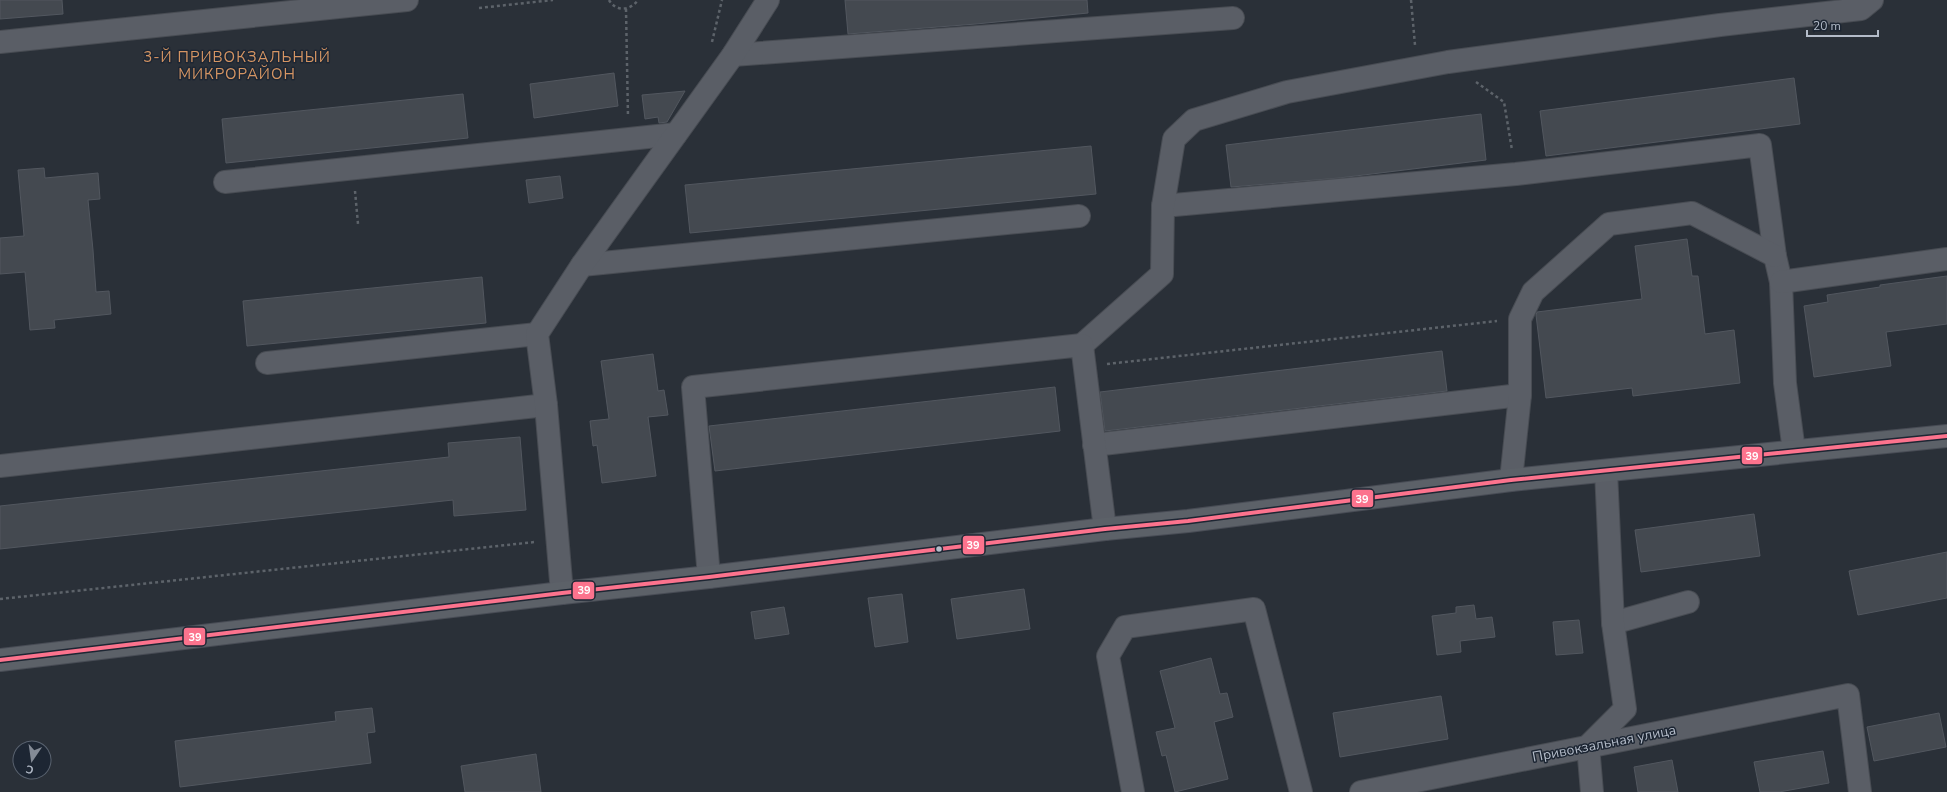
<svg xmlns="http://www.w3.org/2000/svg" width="1947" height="792" font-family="'Nunito Sans',sans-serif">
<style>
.building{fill:#444950;stroke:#52575f}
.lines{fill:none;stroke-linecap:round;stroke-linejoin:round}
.minor-casing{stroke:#484c53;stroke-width:24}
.major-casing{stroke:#484c55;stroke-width:24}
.path{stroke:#5d636a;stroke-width:2.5;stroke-dasharray:3 3;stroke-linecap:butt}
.minor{stroke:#5a5e66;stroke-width:22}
.major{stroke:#5c6168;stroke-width:22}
.bus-1-casing{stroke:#1d2633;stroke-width:7}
.bus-1{stroke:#fc738d;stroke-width:4}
.bus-dot{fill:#b4bcc9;stroke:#1d2633;stroke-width:1.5}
.labels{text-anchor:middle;stroke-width:3;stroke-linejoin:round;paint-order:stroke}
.street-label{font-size:14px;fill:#b4bcc9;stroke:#1d2633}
.neighbourhood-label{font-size:15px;letter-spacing:1px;fill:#d59563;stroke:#1d2633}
.line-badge{stroke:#1d2633;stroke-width:1.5}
.badge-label{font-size:11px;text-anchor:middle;font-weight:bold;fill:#fff}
</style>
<rect width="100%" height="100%" fill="#2a3038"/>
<g class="building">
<polygon points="0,0 62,0 63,14 0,19"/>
<polygon points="845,0 1087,0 1088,13 976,24 848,34"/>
<polygon points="614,73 618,106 534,118 530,84"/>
<polygon points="1794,78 1800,124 1546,156 1540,111"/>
<polygon points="685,91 667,122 659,123 658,117 645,119 642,95"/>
<polygon points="463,94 468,138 226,163 222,119"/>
<polygon points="1481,114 1486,160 1339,178 1231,187 1226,145"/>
<polygon points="1091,146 1096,194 690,233 685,185"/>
<polygon points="44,168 45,178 98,173 100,199 88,200 93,250 96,292 109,291 111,314 54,320 55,328 30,330 25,272 0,274 0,238 24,236 18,170"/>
<polygon points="560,176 563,198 529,203 526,180"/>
<polygon points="1687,239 1692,276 1698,276 1705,334 1734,330 1740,383 1633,396 1632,388 1546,398 1536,315 1537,312 1642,299 1635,246"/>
<polygon points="1947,276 1947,324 1886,332 1891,366 1814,377 1804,306 1828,302 1827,295 1880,287 1880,285"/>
<polygon points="482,277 486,323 247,346 243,301"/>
<polygon points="1442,351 1447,391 1105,431 1100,392"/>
<polygon points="653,354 658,391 664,390 668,415 648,417 656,476 602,483 597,445 593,446 590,421 609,419 601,361"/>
<polygon points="1055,387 1060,431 715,471 709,426"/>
<polygon points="520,437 526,510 454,516 453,500 0,549 0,506 449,457 448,443"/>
<polygon points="1754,514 1760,556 1641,572 1635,530"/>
<polygon points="1947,552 1947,598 1858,615 1849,571"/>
<polygon points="1024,589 1030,629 957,639 951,599"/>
<polygon points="902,594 908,642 875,647 868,598"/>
<polygon points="1474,605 1476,619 1492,617 1495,637 1460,641 1461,652 1437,655 1432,616 1456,613 1456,607"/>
<polygon points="784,607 789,634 755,639 751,612"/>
<polygon points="1579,620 1583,653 1556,655 1553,622"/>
<polygon points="1211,658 1220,694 1227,693 1233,717 1214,722 1228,779 1175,792 1166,755 1162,756 1156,732 1175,728 1160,671"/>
<polygon points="1441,696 1448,739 1340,757 1333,713"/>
<polygon points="372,708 375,732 367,733 371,763 180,787 175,741 336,721 335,712"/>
<polygon points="1939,713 1946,747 1874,761 1867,727"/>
<polygon points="1823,751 1829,783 1779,792 1760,792 1754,762"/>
<polygon points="536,754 541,792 465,792 461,766"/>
<polygon points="1672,760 1678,792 1638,792 1634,767"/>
</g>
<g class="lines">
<defs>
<g id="minor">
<polyline points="0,42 407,0"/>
<polyline points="733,55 1233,18"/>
<polyline points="225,182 676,134"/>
<polyline points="1163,206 1516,174 1760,145 1775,256 1781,282 1785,383 1794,451"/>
<polyline points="582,265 1079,216"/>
<polyline points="1781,282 1947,259"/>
<polyline points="1082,345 1162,274 1163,206 1174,139 1194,120 1287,92 1448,62 1720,25 1861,9 1872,0"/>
<polyline points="267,363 537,334"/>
<polyline points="1094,445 1520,395"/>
<polyline points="0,466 546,405"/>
<polyline points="1511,480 1520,395 1520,319 1533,292 1609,224 1692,213 1775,256"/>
<polyline points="709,577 693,387 1082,345 1105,529"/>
<polyline points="562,593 546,405 537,334 582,265 733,55 768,0"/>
<polyline points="1613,623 1688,602"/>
<polyline points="1133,792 1108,656 1125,627 1254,609 1301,792"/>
<polyline points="1361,792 1848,695 1860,792"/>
<polyline points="1592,792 1588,746 1625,709 1613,623 1606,471"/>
</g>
<polyline id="major" points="0,660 562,593 709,577 1105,529 1188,521 1511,480 1947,436"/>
</defs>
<use href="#minor" class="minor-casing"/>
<use href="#major" class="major-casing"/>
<g class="path">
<path d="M609,0C616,12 630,11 638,0"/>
<polyline points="1411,0 1415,45"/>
<polyline points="479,8 553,0"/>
<polyline points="626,9 628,117"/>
<polyline points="712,42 722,0"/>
<polyline points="1476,82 1504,102 1512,150"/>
<polyline points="355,191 358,224"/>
<polyline points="1107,364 1497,321"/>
<polyline points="0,599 535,542"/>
</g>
<use href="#minor" class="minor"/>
<use href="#major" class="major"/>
<defs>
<polyline id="bus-1" points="0,660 562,593 709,577 1105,529 1188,521 1511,480 1947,436"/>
</defs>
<use href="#bus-1" class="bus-1-casing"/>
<use href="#bus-1" class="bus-1"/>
</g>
<circle class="bus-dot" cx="939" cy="549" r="3.5"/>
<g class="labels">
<g class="street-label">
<text transform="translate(1604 743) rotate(-11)" y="5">Привокзальная улица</text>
</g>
<g class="neighbourhood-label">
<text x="237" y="62">3-Й ПРИВОКЗАЛЬНЫЙ<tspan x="237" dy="17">МИКРОРАЙОН</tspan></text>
</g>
</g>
<g class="line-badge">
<rect x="1741" y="446" width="22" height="19" rx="4" fill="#fc738d"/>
<rect x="1351" y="489" width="23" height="19" rx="4" fill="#fc738d"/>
<rect x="962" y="535" width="23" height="20" rx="4" fill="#fc738d"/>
<rect x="572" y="581" width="23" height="19" rx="4" fill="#fc738d"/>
<rect x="183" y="627" width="23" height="19" rx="4" fill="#fc738d"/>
</g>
<g class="badge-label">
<text x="1752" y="460">39</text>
<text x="1362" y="503">39</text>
<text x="973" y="549">39</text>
<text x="584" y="594">39</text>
<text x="195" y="641">39</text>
</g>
<g transform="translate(32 760) rotate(193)"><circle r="19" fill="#1d2633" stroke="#59626f"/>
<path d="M0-3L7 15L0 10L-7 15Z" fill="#848b96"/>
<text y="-6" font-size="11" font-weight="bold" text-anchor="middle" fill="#b4bcc9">С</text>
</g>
<path d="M1807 30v6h71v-6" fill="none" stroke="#b4bcc9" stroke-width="2"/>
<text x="1813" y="30" font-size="12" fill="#b4bcc9" stroke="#1d2633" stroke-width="3" paint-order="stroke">20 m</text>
</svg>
